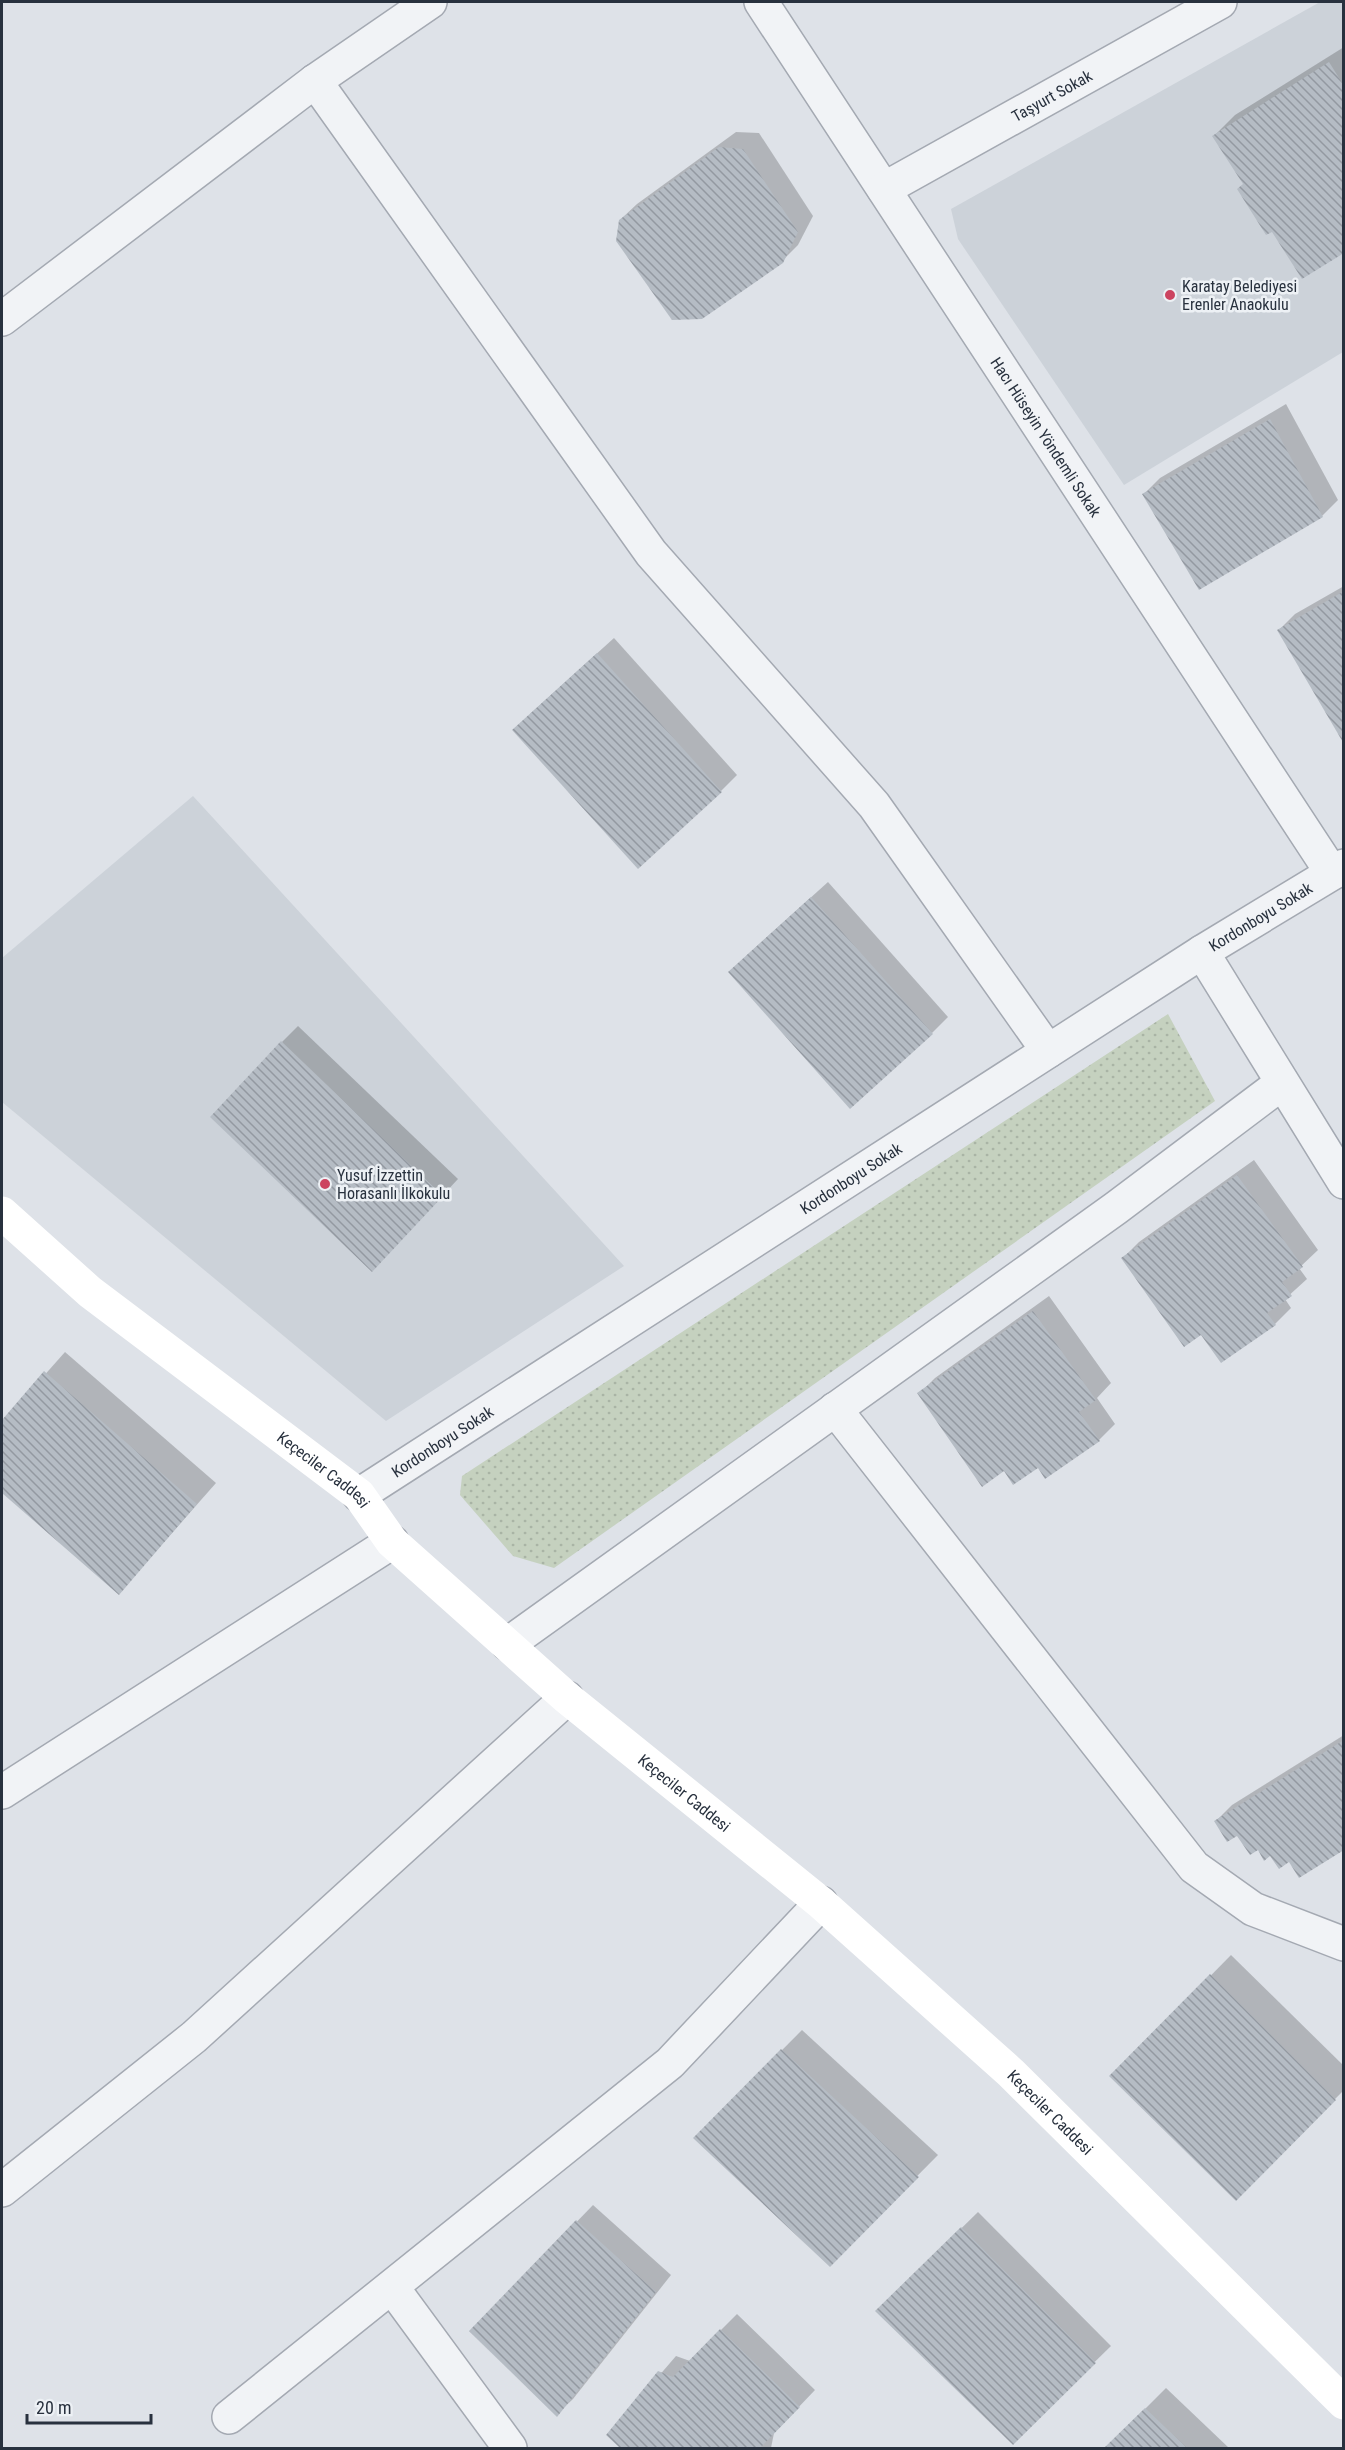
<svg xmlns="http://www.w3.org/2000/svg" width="1345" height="2450" font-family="'Roboto Condensed',sans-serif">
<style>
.built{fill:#ccd2d9}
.grass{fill:url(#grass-dots)}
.shadow{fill:#0003}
.building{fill:url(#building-back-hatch)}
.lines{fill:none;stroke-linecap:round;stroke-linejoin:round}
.street-casing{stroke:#a4a9b2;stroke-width:36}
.street{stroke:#f1f3f6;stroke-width:33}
.secondary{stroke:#fff;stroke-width:33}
.poi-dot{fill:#cc4460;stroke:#edf1f5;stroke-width:2}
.labels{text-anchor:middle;stroke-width:5;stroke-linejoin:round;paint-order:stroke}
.street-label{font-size:16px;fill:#28313e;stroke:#edf1f5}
.poi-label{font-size:16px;fill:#28313e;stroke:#edf1f5;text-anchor:start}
</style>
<defs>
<pattern id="grass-dots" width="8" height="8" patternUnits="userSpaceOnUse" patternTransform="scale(1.5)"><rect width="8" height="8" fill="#c5d1bf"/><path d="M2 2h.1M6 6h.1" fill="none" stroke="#a9b4a5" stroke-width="1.8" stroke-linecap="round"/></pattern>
<pattern id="building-back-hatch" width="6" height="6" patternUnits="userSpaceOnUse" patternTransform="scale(1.5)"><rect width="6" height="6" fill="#b5bcc4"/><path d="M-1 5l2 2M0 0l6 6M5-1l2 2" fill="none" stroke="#9399a1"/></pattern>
</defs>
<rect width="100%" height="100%" fill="#dee2e8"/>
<g class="built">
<polygon points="1320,2 1343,2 1343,352 1124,485 958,239 951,209"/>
<polygon points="193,796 624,1266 386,1421 2,1102 2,958"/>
</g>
<polygon class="grass" points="1168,1014 1215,1101 554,1568 513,1556 460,1495 462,1476"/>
<g class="shadow">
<polygon points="1344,47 1344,251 1273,229 1214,136 1235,115"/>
<polygon points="736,132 759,133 813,216 798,245 782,261 620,220 637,204"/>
<polygon points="1286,404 1338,500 1322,516 1144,494 1160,478"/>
<polygon points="1344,586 1344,742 1279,630 1295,614"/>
<polygon points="614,638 737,775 721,791 530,714"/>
<polygon points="828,882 948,1017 932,1033 746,956"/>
<polygon points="298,1026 458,1179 388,1254 282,1042"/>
<polygon points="1254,1160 1318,1250 1299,1268 1307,1279 1285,1299 1291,1308 1275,1324 1202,1333 1123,1258 1139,1242"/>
<polygon points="1049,1296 1111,1383 1097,1398 1115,1424 1099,1440 1038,1466 1004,1469 919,1394 935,1378"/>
<polygon points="65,1352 216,1483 119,1593 2,1491 2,1423"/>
<polygon points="1344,1735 1344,1848 1290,1860 1258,1848 1216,1821 1232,1805"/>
<polygon points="1231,1955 1344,2066 1344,2090 1236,2199 1112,2076"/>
<polygon points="802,2030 938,2155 830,2264 695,2138"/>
<polygon points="593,2205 671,2275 573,2399 557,2414 471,2331"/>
<polygon points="978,2212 1111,2346 1012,2443 877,2311"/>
<polygon points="737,2314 815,2390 774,2433 771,2448 623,2448 608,2435 676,2356 690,2361"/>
<polygon points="1166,2388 1229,2448 1106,2448"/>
</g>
<g class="building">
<polygon points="1329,62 1344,86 1344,253 1302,279 1272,232 1266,235 1237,189 1243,184 1212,136"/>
<polygon points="719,147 743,149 798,232 783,263 702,319 672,320 616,241 619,220"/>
<polygon points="1270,419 1323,517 1199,590 1142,494"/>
<polygon points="1344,591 1344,744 1277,630"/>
<polygon points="597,653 722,792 638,869 512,730"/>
<polygon points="811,897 933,1034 850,1109 728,972"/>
<polygon points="281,1041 443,1196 372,1272 210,1117"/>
<polygon points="1237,1175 1303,1267 1282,1282 1292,1296 1267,1313 1276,1325 1221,1363 1201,1335 1184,1347 1121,1258"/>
<polygon points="1033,1311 1096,1400 1079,1412 1100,1441 1045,1479 1038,1468 1013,1485 1004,1471 982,1487 917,1393"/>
<polygon points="44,1371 197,1504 119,1595 2,1493 2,1420"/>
<polygon points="1344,1740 1344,1850 1299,1878 1289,1862 1279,1869 1270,1856 1264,1861 1258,1850 1250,1855 1237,1836 1227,1842 1214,1821"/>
<polygon points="1210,1974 1336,2100 1236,2201 1109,2076"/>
<polygon points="781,2049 919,2177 830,2267 693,2138"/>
<polygon points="576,2220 656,2292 557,2417 469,2331"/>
<polygon points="961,2227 1096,2363 1013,2445 875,2311"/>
<polygon points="720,2329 800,2407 760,2448 620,2448 606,2435 658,2371 673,2377"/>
<polygon points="1145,2408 1187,2448 1104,2448"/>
</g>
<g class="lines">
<defs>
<g id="street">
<path id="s1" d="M761,2L1332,873"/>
<polyline points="315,81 651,553 874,805 1048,1051"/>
<path id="s2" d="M884,189L1220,2"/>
<polyline points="2,319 315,81 430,2"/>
<polyline points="1202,952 1344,1182"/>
<polyline points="835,1409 1194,1867 1253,1909 1344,1944"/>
<path id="s3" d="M359,1495L1202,952L1344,866"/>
<polyline points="508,1644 1116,1208 1282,1083"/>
<polyline points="2,1792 392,1542"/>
<polyline points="2,2190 194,2037 567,1698"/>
<polyline points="392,2287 510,2448"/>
<polyline points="229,2417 670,2063 821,1903"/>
</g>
</defs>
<use href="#street" class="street-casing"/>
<use href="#street" class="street"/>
<path class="secondary" id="s4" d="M2,1213L90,1292L359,1495L392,1542L567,1698L821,1903L1011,2073L1344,2403"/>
</g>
<g class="poi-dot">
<circle cx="1170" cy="295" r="6"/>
<circle cx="325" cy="1184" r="6"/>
</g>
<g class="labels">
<g class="street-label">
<text dy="6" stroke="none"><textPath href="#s2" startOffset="192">Taşyurt Sokak</textPath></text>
<text dy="6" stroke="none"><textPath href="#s1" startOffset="520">Hacı Hüseyin Yöndemli Sokak</textPath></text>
<text dy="6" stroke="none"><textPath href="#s3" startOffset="1071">Kordonboyu Sokak</textPath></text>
<text dy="6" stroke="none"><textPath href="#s3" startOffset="585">Kordonboyu Sokak</textPath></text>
<text dy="6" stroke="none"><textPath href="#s3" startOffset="99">Kordonboyu Sokak</textPath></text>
<text dy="6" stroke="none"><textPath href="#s4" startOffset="412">Keçeciler Caddesi</textPath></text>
<text dy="6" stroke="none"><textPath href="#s4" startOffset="898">Keçeciler Caddesi</textPath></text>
<text dy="6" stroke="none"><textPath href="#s4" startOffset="1384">Keçeciler Caddesi</textPath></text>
</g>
<g class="poi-label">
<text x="1182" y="292">Karatay Belediyesi<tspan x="1182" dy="18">Erenler Anaokulu</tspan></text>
<text x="337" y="1181">Yusuf İzzettin<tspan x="337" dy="18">Horasanlı İlkokulu</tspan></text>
</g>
</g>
<rect width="1345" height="2450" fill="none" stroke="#28313e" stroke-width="6"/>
<path d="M27 2414v9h124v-9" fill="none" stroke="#28313e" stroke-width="3"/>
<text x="36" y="2414" font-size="18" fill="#28313e" stroke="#edf1f5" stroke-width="4.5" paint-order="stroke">20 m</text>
</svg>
